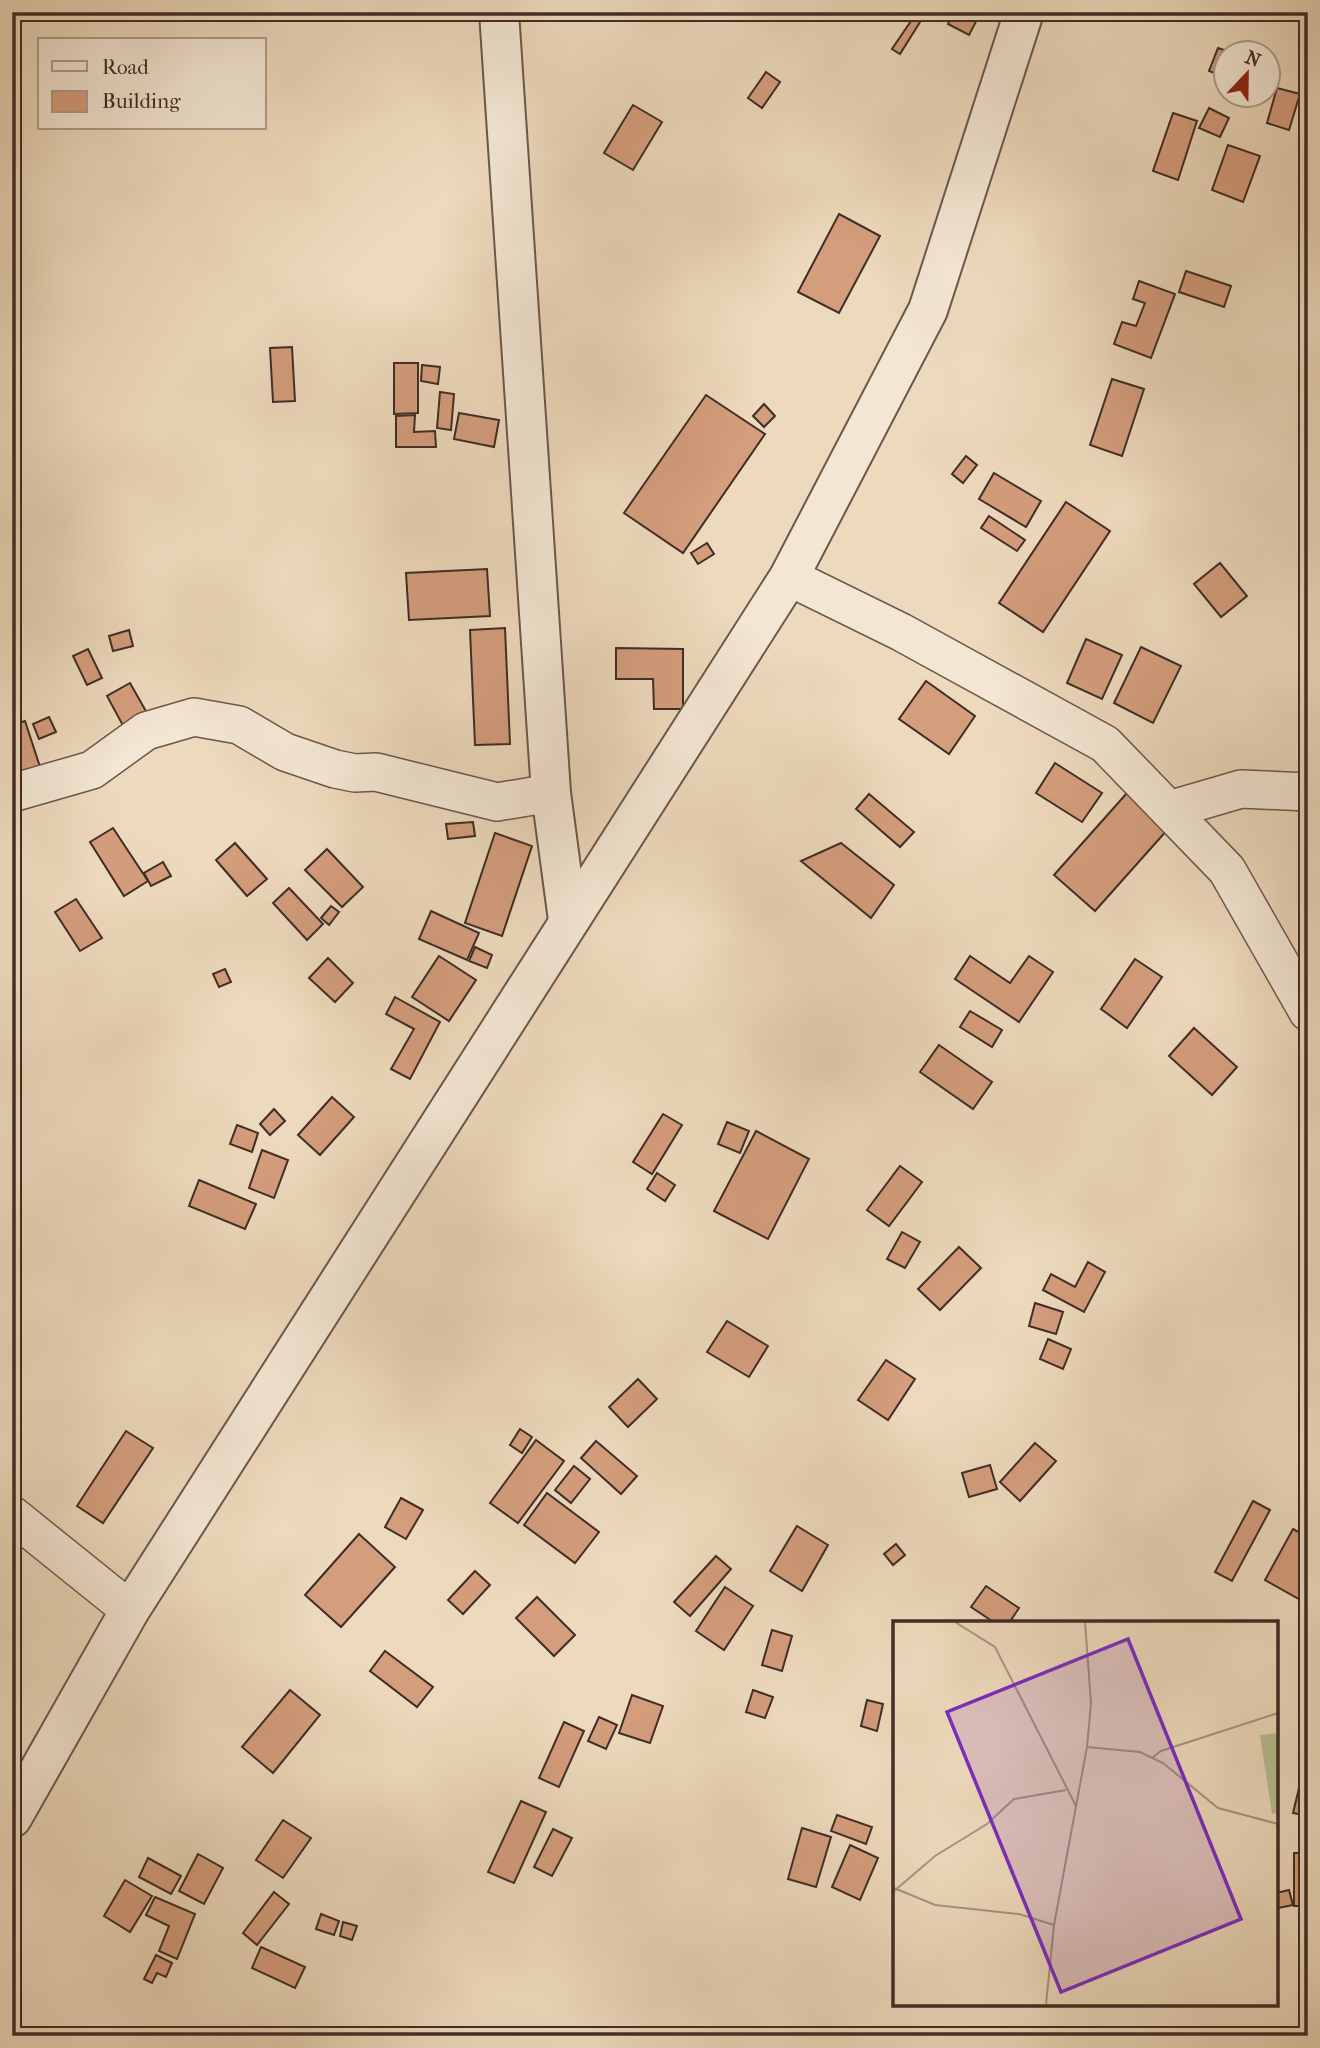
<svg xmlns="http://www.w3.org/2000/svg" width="1320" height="2048" font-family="'IM FELL French Canon',serif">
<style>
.building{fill:#d49d7c;stroke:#3f2d27;stroke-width:2}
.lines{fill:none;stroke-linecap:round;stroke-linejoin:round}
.minor-casing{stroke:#6a584c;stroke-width:40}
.tertiary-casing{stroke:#6a584c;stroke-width:42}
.minor{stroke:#f3e6d3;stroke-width:37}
.tertiary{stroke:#f3e6d3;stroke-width:38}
.inset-road{fill:none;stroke:#a79480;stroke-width:2}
.view{fill:#7b2cbf;fill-opacity:0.15;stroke:#7b2cbf;stroke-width:3.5}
.inset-edge{fill:none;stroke:#3f2d27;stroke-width:3.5}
</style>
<rect width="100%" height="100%" fill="#edd9bc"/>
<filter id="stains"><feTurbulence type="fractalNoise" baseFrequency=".00286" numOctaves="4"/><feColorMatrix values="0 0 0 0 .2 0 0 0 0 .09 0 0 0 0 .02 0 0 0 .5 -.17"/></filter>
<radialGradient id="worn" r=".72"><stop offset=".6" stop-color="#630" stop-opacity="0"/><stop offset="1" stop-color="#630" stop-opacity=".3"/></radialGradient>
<g class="building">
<polygon points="954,12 981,12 969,35 948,24"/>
<polygon points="913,18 920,22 900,54 892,49"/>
<polygon points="1218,48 1230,52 1226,52 1222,76 1209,71"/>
<polygon points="766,72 780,82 762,108 748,98"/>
<polygon points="1277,88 1300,94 1289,130 1267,123"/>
<polygon points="633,105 662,122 633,170 604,153"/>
<polygon points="1209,108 1229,118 1220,137 1199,128"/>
<polygon points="1173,113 1197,121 1178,180 1153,171"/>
<polygon points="1228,145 1260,156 1243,202 1212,190"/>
<polygon points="839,214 880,236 839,313 798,292"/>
<polygon points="1186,271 1231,286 1224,307 1179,292"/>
<polygon points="1139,281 1175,294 1151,358 1114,344 1122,322 1136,326 1145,303 1133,299"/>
<polygon points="292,347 295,401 273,402 270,348"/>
<polygon points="394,363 418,363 418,413 394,414"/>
<polygon points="422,365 440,367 438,384 421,381"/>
<polygon points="1112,379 1144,389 1122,456 1090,445"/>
<polygon points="440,392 454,394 451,430 437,428"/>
<polygon points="706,395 765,434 683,553 624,513"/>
<polygon points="764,404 775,416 764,427 753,416"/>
<polygon points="459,413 499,420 494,447 454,439"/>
<polygon points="415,415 414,432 435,431 436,447 396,447 396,416"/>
<polygon points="966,456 977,465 963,483 952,474"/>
<polygon points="994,473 1041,501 1026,527 979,499"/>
<polygon points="1066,502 1110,531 1043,632 999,603"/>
<polygon points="989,516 1025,540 1017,551 981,528"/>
<polygon points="707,543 714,554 698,564 691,553"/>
<polygon points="1220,563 1247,596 1221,617 1194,584"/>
<polygon points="487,569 490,616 409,620 406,573"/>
<polygon points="505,628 510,744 475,745 470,630"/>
<polygon points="129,630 133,646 113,651 109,636"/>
<polygon points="1086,639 1122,655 1102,699 1067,683"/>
<polygon points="1141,647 1181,666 1153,723 1114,703"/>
<polygon points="616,648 683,649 683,709 654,709 653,679 616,679"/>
<polygon points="88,649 102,678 87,685 73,656"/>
<polygon points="926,681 975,716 949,754 899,719"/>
<polygon points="130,683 151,720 127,733 107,696"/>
<polygon points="49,717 56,732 39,739 33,724"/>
<polygon points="25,721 43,776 18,784 12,766 12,725"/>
<polygon points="1055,763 1102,793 1082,822 1036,793"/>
<polygon points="1127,793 1168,829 1095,911 1054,875"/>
<polygon points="869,794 914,832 900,847 856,809"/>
<polygon points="473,822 475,836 448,839 446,824"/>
<polygon points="113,828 148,881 124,896 90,842"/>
<polygon points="495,833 532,846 502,936 465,923"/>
<polygon points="235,843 267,879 247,896 216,860"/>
<polygon points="841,843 894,885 871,918 801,861"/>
<polygon points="327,849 363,887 342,907 305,870"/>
<polygon points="163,862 171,876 151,886 144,873"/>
<polygon points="289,888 323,924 307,940 273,903"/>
<polygon points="76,899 102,938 80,951 55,912"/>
<polygon points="331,906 339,912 329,925 321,918"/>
<polygon points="431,911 479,933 467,960 419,939"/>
<polygon points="475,947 492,955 487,968 469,961"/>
<polygon points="439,956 476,980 449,1021 412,997"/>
<polygon points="970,956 1010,983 1029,956 1053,972 1019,1022 955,979"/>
<polygon points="328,958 353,983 335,1002 309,978"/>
<polygon points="1135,959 1162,977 1127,1028 1101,1009"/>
<polygon points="225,969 231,982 219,987 213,974"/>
<polygon points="395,997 440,1022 410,1079 391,1069 414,1029 386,1014"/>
<polygon points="970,1011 1002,1030 992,1047 960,1027"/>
<polygon points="1194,1028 1237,1067 1212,1095 1169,1056"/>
<polygon points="939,1045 992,1082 973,1109 920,1072"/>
<polygon points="332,1097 354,1117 320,1155 298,1135"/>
<polygon points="274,1109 285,1121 270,1135 260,1124"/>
<polygon points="663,1114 682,1125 652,1174 633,1162"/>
<polygon points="727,1122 749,1131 740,1153 718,1144"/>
<polygon points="237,1125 258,1133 252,1152 230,1144"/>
<polygon points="756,1131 809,1159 768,1239 714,1211"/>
<polygon points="262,1150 288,1160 274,1198 249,1188"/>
<polygon points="900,1166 922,1182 889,1226 867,1210"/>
<polygon points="657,1173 675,1185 665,1201 647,1189"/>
<polygon points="199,1180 256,1204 245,1229 189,1206"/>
<polygon points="902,1232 920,1242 905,1268 887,1259"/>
<polygon points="959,1247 981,1268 940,1310 918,1289"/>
<polygon points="1088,1262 1105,1272 1084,1312 1043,1290 1051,1274 1075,1287"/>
<polygon points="1035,1303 1063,1312 1056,1334 1029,1326"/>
<polygon points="727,1321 768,1346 749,1377 707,1352"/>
<polygon points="1048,1339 1071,1349 1063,1369 1040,1359"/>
<polygon points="886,1360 915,1379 888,1420 858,1400"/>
<polygon points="638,1379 657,1399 628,1427 609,1407"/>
<polygon points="520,1429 532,1437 522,1453 510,1445"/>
<polygon points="126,1431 153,1448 103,1523 77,1506"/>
<polygon points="536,1440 564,1461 518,1523 490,1503"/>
<polygon points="596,1441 637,1476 621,1494 581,1458"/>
<polygon points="1035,1443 1056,1461 1020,1501 1000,1482"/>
<polygon points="990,1465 997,1489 969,1497 962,1473"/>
<polygon points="574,1466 590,1479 571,1503 555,1490"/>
<polygon points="547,1493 599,1532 575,1563 524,1525"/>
<polygon points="401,1498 423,1510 406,1539 385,1527"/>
<polygon points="1253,1501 1270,1510 1232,1581 1215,1572"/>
<polygon points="797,1526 828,1545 802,1591 770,1571"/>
<polygon points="1293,1529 1308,1537 1308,1595 1304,1602 1265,1580"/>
<polygon points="359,1534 395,1567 341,1627 305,1595"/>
<polygon points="896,1544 905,1555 893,1565 884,1554"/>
<polygon points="716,1556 731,1569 690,1616 674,1602"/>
<polygon points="475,1571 490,1585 463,1614 448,1600"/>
<polygon points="986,1586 1019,1608 1009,1623 995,1623 971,1607"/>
<polygon points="725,1587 753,1606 724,1650 696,1631"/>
<polygon points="537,1597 575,1635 554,1656 516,1618"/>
<polygon points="772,1630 792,1636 782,1671 762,1665"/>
<polygon points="385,1651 433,1687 417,1707 370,1671"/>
<polygon points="290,1690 320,1715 273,1773 242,1747"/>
<polygon points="753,1690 773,1697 765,1718 746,1712"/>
<polygon points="632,1695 663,1706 650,1743 619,1733"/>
<polygon points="867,1700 883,1704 877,1731 861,1726"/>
<polygon points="599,1717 617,1725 606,1749 588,1741"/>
<polygon points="564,1722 584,1731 559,1787 539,1778"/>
<polygon points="1300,1784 1308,1786 1308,1816 1293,1813"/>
<polygon points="521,1801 546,1812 514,1883 488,1872"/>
<polygon points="837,1815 872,1827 866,1844 831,1831"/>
<polygon points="283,1820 311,1838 283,1878 256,1860"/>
<polygon points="802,1828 831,1837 816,1887 788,1879"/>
<polygon points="553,1829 572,1838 552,1876 534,1867"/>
<polygon points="850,1845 878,1858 860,1900 832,1887"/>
<rect x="1294" y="1853" width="14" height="53"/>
<polygon points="198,1854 223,1868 204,1904 179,1891"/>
<polygon points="148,1858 181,1876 171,1894 139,1877"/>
<polygon points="125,1880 152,1896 130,1932 104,1916"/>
<polygon points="1289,1890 1293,1905 1278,1908 1276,1893"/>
<polygon points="274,1892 289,1904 257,1945 243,1933"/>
<polygon points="155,1897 195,1914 177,1959 159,1951 169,1926 146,1915"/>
<polygon points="321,1914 339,1921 334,1935 316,1929"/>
<polygon points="343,1922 357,1926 352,1940 340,1936"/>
<polygon points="261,1947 305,1967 295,1988 252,1968"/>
<polygon points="156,1955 172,1963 166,1977 157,1973 152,1983 144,1979"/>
</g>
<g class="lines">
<defs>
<g id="minor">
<polyline points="789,577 901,632 1105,744 1227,870 1308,1012"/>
<polyline points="12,793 92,770 146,731 194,717 239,725 285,752 335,769 355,773 376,772 497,802 551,793"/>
<polyline points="1169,810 1241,789 1308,792"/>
<polyline points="12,1515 130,1610"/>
</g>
<g id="tertiary">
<polyline points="499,12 551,793 568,920"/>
<polyline points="12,1818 130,1610 789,577 928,310 1024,12"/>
</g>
</defs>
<use href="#minor" class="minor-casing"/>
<use href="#tertiary" class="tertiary-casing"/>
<use href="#minor" class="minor"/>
<use href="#tertiary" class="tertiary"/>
</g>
<g transform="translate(893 1621)">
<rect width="385" height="385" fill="#edd9bc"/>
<path d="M385,112V192L379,193L367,114Z" fill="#b8bf91"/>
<path class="inset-road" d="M62,1L102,26L183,185M194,126L247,131L270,142L325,187L385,203M259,137L268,130L385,92M1,267L42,284L126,293L161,304M0,271L42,235L94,203L121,178L173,169M153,384L161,304L194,126L198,82L192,1"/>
<path class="view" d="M235,18L348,298L168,371L54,91Z"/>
<rect width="385" height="385" class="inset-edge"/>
</g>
<rect width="1320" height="2048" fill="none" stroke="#edd9bc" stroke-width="42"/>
<rect x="14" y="14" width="1292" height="2020" fill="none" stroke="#3f2d27" stroke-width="3.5"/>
<rect x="21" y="21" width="1278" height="2006" fill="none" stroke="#3f2d27" stroke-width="2"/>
<rect x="38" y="38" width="228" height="91" fill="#f3e6d3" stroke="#ab9c8e" stroke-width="2"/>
<rect x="52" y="61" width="35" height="10" fill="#f3e6d3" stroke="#ab9c8e" stroke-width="2"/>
<text x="102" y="74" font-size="21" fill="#3f2d27">Road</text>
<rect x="52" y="91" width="35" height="21" fill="#d49d7c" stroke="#ab9c8e" stroke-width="2"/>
<text x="102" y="108" font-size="21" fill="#3f2d27">Building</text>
<g transform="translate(1247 74) rotate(22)"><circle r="33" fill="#f3e6d3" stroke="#ab9c8e" stroke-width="2"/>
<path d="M0-5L12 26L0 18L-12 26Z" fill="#8f2418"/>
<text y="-10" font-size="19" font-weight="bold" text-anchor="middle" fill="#3f2d27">N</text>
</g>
<rect width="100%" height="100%" filter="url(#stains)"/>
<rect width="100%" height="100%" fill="url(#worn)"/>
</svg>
